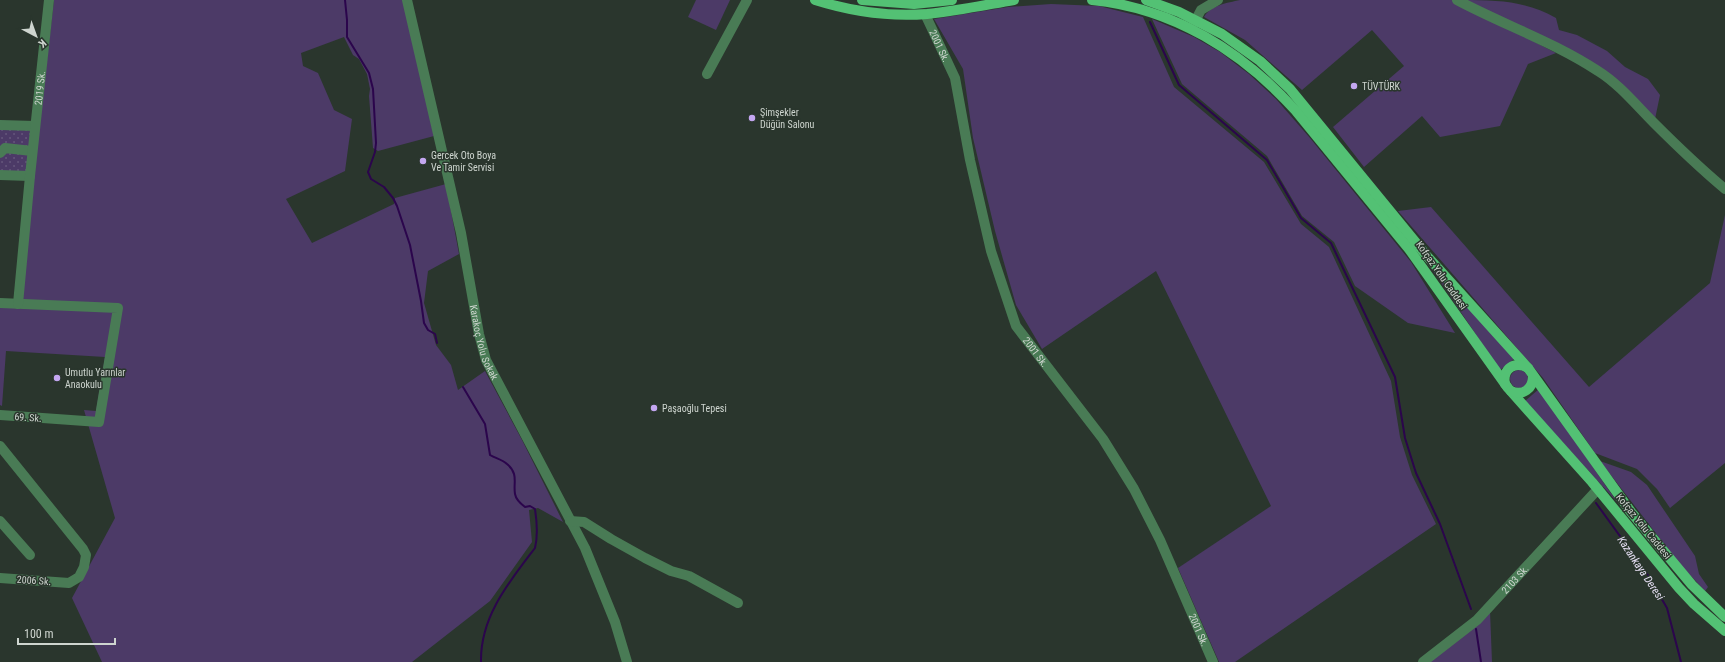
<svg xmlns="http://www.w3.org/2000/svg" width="1725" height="662" font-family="'Roboto Condensed',sans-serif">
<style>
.grass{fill:#4c3a67}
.park{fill:url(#park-dots)}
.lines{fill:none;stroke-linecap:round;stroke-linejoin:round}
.stream{stroke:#2b054c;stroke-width:2}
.minor{stroke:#497b55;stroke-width:10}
.major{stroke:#53c174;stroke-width:10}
.poi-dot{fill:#c4a7f1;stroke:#2a362d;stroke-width:1.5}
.labels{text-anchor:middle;stroke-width:3;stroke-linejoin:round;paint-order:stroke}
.street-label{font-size:10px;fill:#ced5cf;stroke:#2a362d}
.poi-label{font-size:10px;fill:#ced5cf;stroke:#2a362d;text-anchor:start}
.water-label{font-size:11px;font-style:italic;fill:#e5def3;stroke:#2a362d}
</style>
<defs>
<pattern id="park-dots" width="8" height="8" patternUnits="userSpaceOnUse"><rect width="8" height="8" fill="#4c3a67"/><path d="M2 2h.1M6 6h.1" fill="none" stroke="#65567c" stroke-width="1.8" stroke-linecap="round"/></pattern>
</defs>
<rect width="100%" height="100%" fill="#2a362d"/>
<g class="grass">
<polygon points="54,0 403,0 434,136 378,151 373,148 369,96 370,89 367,74 359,59 353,55 344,37 301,53 303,66 318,73 334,110 352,119 345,171 286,199 312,243 394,204 395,198 446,184 459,254 428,271 424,303 436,345 451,365 458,390 485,371 522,440 563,522 538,508 529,510 532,542 490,601 412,662 102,662 72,598 115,518 84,410 96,411 105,357 6,351 2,406 0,405 0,303 18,304"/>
<polygon points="696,0 730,0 716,30 688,17"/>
<path d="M1240,0H1453L1556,53L1528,64L1500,126L1440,137L1422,116L1364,167L1333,127L1404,66L1372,30L1302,90L1245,40L1204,17C1211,5 1227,3 1240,0Z"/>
<path d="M1464,0C1497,0 1526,1 1556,18L1559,30L1577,35L1607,51L1625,67L1648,79L1660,95L1655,119L1620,84Z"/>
<polygon points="1051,4 1099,6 1143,17 1174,87 1264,162 1301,224 1329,247 1391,381 1400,437 1412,475 1436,524 1235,662 1219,662 1178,568 1271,506 1156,271 1042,349 1016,305 995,231 973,138 963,69 934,19 1008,7"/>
<polygon points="1152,19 1194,37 1220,52 1249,74 1276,99 1310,138 1411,262 1455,333 1408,323 1355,286 1334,242 1302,216 1267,156 1182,84"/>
<polygon points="1431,207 1589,387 1710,283 1725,215 1725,463 1670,508 1657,489 1637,469 1595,453 1543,378 1398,211"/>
<polygon points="1427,262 1514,359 1500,370"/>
<circle cx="1519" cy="379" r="9"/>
<polygon points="1539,389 1617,502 1525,401"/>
<polygon points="1600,461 1631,472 1647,485 1695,556 1699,574 1708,587 1705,591 1678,562"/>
<polygon points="1490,611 1492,662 1428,662"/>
</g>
<polygon class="park" points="0,124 35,126 30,176 0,175"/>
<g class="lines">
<g class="stream">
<polyline points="345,0 347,20 347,37 369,73 373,89 376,143 375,152 368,172 371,179 384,187 393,198 397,206 410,245 421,301 424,323 428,330 435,334 437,343"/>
<polyline points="1150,22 1179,85 1267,160 1301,218 1331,243 1395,377 1405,438 1416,473 1440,524 1471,609"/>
<path d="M463,387L485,424L490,455C495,458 503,460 507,464C519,474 513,483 515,494C516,500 521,504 525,507L530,506L535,509C537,522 538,536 535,548C509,582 480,617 481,662"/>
<polyline points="1596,503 1646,572 1667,608 1681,662"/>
<polyline points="1476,629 1481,662"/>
</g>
<g class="minor">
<path id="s1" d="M407,0L461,233L479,334L486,360L585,548L615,622L627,662"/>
<path d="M1457,0C1504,25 1554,42 1598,71C1619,84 1636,105 1654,123C1677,146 1700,168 1725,189"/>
<path id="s2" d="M925,14L955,78L970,160L991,251L1016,326L1103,439L1134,489L1160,540L1213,662"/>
<polyline points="1192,27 1201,10 1218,0"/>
<polyline points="707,74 747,0"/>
<polyline points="0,125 35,126"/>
<polyline points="0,153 5,148 32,151"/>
<polyline points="0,175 30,176"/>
<polyline points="0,303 118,308 99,422 0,415"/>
<path id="s3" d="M18,304L30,176L49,0"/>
<polyline points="0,446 83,549 86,555 84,567 79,577 69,583 0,578"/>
<polyline points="0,521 30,555"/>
<polyline points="570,521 584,522 611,539 645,558 671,571 689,576 738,603"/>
<path id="s4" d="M1423,662L1477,620L1598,489"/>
</g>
<g class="major">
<path d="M815,0C850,11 890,17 927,14C956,11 985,5 1014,0"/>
<polyline points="862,0 914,4 952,0"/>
<path d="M1092,0C1173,8 1242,51 1296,111L1409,249L1508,388L1592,482L1679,588L1694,604L1725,631"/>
<polyline points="1146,0 1179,12 1222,34 1260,61 1290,89 1426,255 1528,368 1631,512 1692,585 1725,617"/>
<path d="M1505,384C1502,369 1515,360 1528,368"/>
<path d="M1511,391C1523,396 1533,389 1533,376"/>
</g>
</g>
<g class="poi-dot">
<circle cx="1354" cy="86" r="4"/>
<circle cx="752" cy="118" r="4"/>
<circle cx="423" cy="161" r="4"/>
<circle cx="57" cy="378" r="4"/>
<circle cx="654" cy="408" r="4"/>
</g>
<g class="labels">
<g class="street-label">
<text dy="4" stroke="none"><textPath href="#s2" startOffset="35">2001 Sk.</textPath></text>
<text dy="4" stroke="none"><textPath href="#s3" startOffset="217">2019 Sk.</textPath></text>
<text transform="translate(1442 275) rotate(55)" y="4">Kofçaz Yolu Caddesi</text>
<text dy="4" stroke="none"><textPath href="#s1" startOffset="351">Karakoç Yolu Sokak</textPath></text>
<text dy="4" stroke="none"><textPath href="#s2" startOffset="359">2001 Sk.</textPath></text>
<text transform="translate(28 417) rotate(4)" y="4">69. Sk.</text>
<text transform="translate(1644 526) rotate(51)" y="4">Kofçaz Yolu Caddesi</text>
<text dy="4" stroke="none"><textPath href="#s4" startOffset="124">2103 Sk.</textPath></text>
<text transform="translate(34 580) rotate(4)" y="4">2006 Sk.</text>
<text dy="4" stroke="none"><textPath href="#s2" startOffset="683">2001 Sk.</textPath></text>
</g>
<g class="poi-label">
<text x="1362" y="90">TÜVTÜRK</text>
<text x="760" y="116">Şimşekler<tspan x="760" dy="12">Düğün Salonu</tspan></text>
<text x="431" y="159">Gercek Oto Boya<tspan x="431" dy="12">Ve Tamir Servisi</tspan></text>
<text x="65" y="376">Umutlu Yarınlar<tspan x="65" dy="12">Anaokulu</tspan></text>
<text x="662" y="412">Paşaoğlu Tepesi</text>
</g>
<g class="water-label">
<text transform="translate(1641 568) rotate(56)" y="4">Kazankaya Deresi</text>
</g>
</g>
<g transform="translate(36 36) rotate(139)" stroke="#2a362d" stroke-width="3" paint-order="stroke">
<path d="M0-3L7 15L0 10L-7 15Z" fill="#ced5cf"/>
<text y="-6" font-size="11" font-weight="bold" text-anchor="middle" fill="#ced5cf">K</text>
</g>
<path d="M18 638v6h97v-6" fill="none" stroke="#ced5cf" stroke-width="2"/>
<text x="24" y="638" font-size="12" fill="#ced5cf" stroke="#2a362d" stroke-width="3" paint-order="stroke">100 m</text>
</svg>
